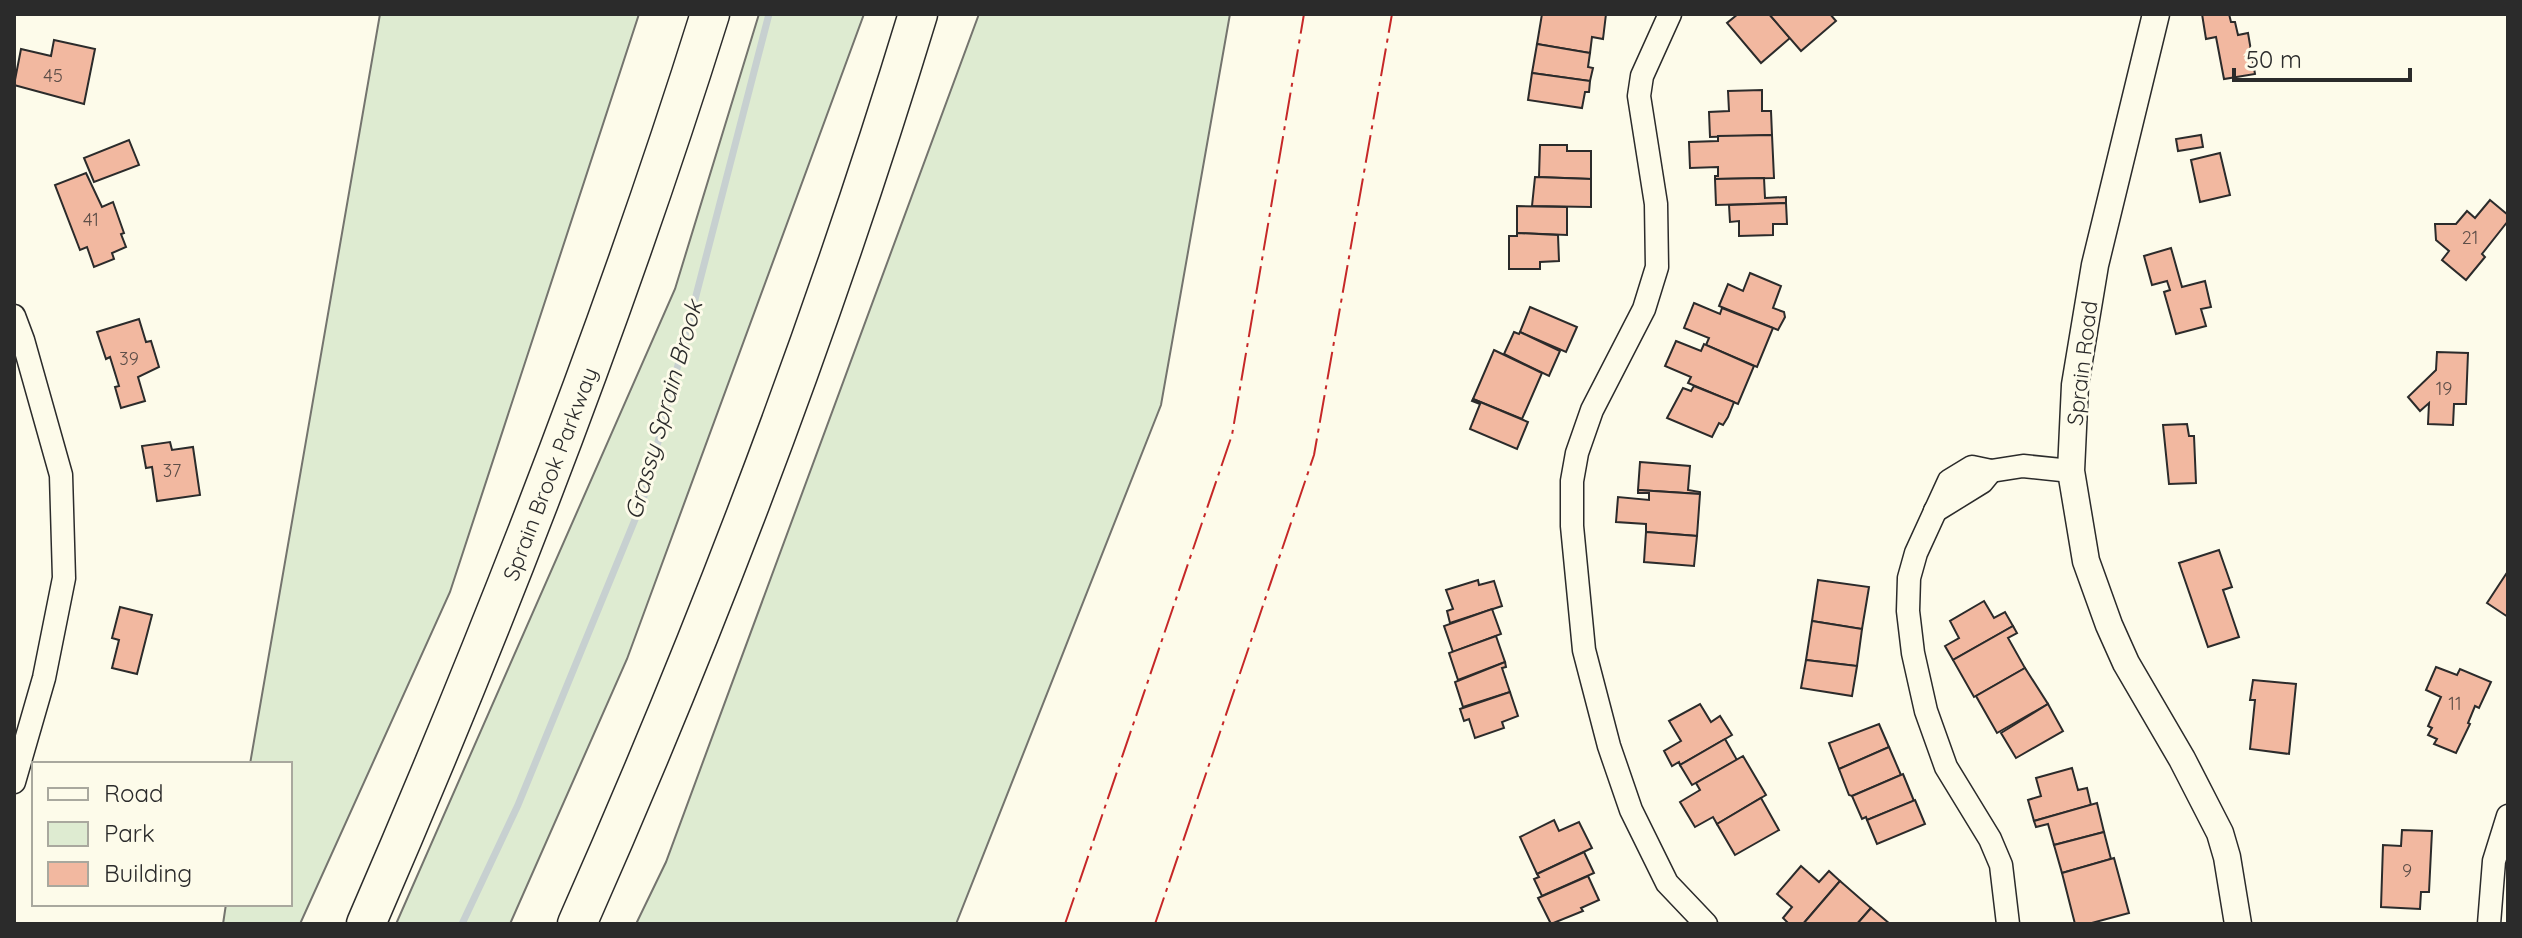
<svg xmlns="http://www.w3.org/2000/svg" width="2522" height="938" font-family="Quicksand,sans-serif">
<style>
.green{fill:#deebd1;stroke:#74746e;stroke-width:2}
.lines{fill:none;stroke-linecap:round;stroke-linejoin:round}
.stream{stroke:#c7d0d0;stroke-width:7}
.building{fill:#f2b8a0;stroke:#2b2b2b;stroke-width:2}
.minor-casing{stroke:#2b2b2b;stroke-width:25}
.tertiary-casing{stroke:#2b2b2b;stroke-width:29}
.motorway-casing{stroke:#2b2b2b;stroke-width:41}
.minor{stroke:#fdfbea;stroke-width:22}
.tertiary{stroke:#fdfbea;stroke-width:26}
.motorway{stroke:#fdfbea;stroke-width:38}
.power{stroke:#c62828;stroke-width:2;stroke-dasharray:28 6 4 6;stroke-linecap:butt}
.labels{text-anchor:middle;stroke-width:6;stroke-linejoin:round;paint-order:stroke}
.number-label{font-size:18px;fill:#5d4e48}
.street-label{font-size:22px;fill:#2b2b2b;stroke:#fdfbea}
.water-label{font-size:24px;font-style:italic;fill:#2b2b2b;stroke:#fdfbea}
</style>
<rect width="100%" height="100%" fill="#fdfbea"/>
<g class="green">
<polygon points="380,14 639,14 450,592 300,924 223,924 226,904 290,904 290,764 250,764"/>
<polygon points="759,14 864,14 627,659 510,924 396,924 675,289"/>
<polygon points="979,14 1230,14 1161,405 956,924 636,924 666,862"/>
</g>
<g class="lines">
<polyline class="stream" points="462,924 518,805 643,500 769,14"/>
</g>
<g class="building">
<polygon points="1542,14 1606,14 1603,39 1592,37 1590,53 1537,44"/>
<polygon points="1738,14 1769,14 1790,38 1761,63 1727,23"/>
<polygon points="1769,14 1830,14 1836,21 1801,51"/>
<polygon points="2202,14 2229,14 2231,22 2235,22 2238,35 2248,33 2255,74 2224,79 2216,37 2206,39"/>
<polygon points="54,40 95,49 84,104 14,85 21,49 51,56"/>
<polygon points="1537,44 1590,53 1588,67 1593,68 1590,81 1532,73"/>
<polygon points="1532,73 1590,81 1589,92 1585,92 1582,108 1528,100"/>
<polygon points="1762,90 1762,111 1771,111 1772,135 1710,137 1709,112 1729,111 1728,91"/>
<polygon points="1772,135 1774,178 1715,179 1715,176 1718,176 1718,167 1690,168 1689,142 1718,141 1718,136"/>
<polygon points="2201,135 2203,147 2178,151 2176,139"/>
<polygon points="129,140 139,165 94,182 84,158"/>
<polygon points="1540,145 1567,145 1567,151 1591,151 1591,179 1539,177"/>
<polygon points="2220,153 2230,195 2200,202 2191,160"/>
<polygon points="86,173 102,207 113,202 124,233 121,234 126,247 112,253 114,259 94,267 87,247 80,250 55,185"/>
<polygon points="1535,177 1591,179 1591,207 1532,206"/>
<polygon points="1764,178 1765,198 1786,197 1786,203 1716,205 1715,179"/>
<polygon points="2490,200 2508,215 2508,221 2482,254 2485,257 2466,280 2442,260 2449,251 2436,240 2435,224 2456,224 2467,211 2475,218"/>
<polygon points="1786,203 1787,224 1773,224 1773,235 1739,236 1739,221 1730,222 1729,205"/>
<polygon points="1517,206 1567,207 1567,235 1517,233"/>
<polygon points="1517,233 1558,235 1559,261 1540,262 1540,269 1509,269 1509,236 1517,236"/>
<polygon points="2171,248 2182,287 2205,281 2211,307 2201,309 2206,326 2176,334 2164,292 2170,290 2167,281 2152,285 2144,256"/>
<polygon points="1750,273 1781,286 1773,308 1784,312 1785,317 1778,330 1719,306 1728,284 1743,291"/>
<polygon points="1694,303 1720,314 1722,308 1773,328 1757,367 1706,345 1709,338 1684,328"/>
<polygon points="1530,307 1577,327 1566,352 1520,332"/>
<polygon points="139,319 146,342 151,341 159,367 138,377 145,401 121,408 115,387 119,386 110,357 106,359 97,332"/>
<polygon points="1514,332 1519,334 1520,332 1560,351 1549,376 1504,354"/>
<polygon points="1676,341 1701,351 1704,344 1754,366 1738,404 1688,383 1691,377 1665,366"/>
<polygon points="1494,350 1542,373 1522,419 1473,399"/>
<polygon points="2437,352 2468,353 2466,404 2454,404 2453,425 2428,424 2429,403 2420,411 2408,397 2436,370"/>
<polygon points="1694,386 1734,402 1728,417 1723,425 1719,423 1712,437 1667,418 1683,388 1691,391"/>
<polygon points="1473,399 1528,422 1517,449 1470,429 1480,404 1472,401"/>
<polygon points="2187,424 2189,436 2194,436 2196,483 2169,484 2163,425"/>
<polygon points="170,442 172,450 193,447 200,495 157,501 152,467 146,468 142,446"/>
<polygon points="1640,462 1690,466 1688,490 1700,492 1700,494 1638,490"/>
<polygon points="1638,490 1700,494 1697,536 1646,532 1646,524 1616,522 1618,497 1649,500 1649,493 1638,493"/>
<polygon points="1646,532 1697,536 1694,566 1644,562"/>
<polygon points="2219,550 2232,587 2223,590 2239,637 2208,647 2179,563"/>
<polygon points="2508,571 2508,617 2487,603"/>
<polygon points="1478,580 1479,585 1494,581 1502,606 1450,623 1447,611 1453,609 1446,590"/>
<polygon points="1818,580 1869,587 1862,629 1812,621"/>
<polygon points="1984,601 1994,618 2005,612 2013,626 1953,660 1945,646 1959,638 1950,621"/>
<polygon points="120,607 152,615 137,674 112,668 119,640 112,638"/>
<polygon points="1492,609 1501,634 1453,652 1444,626"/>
<polygon points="1812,621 1862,629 1857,666 1806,660"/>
<polygon points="2013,626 2017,633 2008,638 2025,668 1974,697 1953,660"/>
<polygon points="1496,636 1505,662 1458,680 1449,653"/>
<polygon points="1806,660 1857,666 1852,696 1801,688"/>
<polygon points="1505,662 1506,667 1502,668 1510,692 1463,707 1455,682"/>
<polygon points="2436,667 2457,675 2460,669 2491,682 2479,708 2475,706 2468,723 2470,724 2456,753 2434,744 2437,739 2428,735 2432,728 2428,726 2441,697 2426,690"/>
<polygon points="2025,668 2048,704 1997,733 1976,696"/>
<polygon points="2253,680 2296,684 2289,754 2250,749 2255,700 2250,700"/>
<polygon points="1510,692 1518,716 1502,722 1504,728 1475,738 1469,719 1464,721 1460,709"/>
<polygon points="1700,704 1711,722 1720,716 1732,735 1680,765 1679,762 1672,766 1664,751 1681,741 1669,721"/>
<polygon points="2048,704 2063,731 2016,758 2001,733"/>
<polygon points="1879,724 1889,747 1839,769 1829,743"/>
<polygon points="1725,739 1737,760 1692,785 1680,765"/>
<polygon points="1889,747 1901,775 1852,796 1849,795 1839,769"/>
<polygon points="1743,756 1766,795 1717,824 1713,817 1695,827 1680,802 1700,790 1696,783"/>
<polygon points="2072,768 2078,790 2087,788 2091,805 2034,821 2028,800 2041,796 2036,778"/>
<polygon points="1903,774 1914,801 1867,820 1866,817 1862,819 1852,796"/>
<polygon points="1761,798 1779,830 1735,855 1717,824"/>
<polygon points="1915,800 1925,824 1877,844 1867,820"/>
<polygon points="2097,803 2104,832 2054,845 2048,824 2036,827 2034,821"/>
<polygon points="1554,820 1559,831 1579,822 1592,848 1537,874 1520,837"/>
<polygon points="2402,830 2432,831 2429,892 2421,892 2420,909 2381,907 2383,845 2401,846"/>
<polygon points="2104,832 2111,859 2062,873 2054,845"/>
<polygon points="1584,852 1594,873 1542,896 1534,879 1539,877 1537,874"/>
<polygon points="2114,858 2129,913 2088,924 2075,924 2062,873"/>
<polygon points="1801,866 1819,882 1829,871 1840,881 1803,924 1789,924 1783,918 1792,907 1777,894"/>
<polygon points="1588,876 1599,900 1581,908 1583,911 1551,924 1538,898"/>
<polygon points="1840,881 1871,908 1857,924 1803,924"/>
<polygon points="1871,908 1890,924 1857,924"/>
</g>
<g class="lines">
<defs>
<g id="minor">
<polyline points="1670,14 1642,76 1639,96 1656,204 1657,267 1644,309 1592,410 1577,453 1572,481 1572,526 1584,650 1609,746 1631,810 1667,883 1706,924"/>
<polyline points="14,316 23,340 61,475 64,578 44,678 14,782"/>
<polyline points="1935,511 1982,482 1991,471"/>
<polyline points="2008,924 2001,865 1990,839 1946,767 1926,711 1913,653 1908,611 1909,578 1916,553 1949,481 1972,467 1991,471 2023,466 2071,471"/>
<polyline points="2489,924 2494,861 2508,816"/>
</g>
<polyline id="tertiary" points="2156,14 2095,265 2075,385 2071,471 2086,561 2109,625 2126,663 2182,759 2220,833 2227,857 2238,924"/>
<g id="motorway">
<path d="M366,924C495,626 613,324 710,14"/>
<path d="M577,924C708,628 824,323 918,14"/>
</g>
</defs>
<use href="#minor" class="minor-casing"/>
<use href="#tertiary" class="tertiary-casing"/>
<use href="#motorway" class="motorway-casing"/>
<use href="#minor" class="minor"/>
<use href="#tertiary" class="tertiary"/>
<use href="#motorway" class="motorway"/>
<g class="power">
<polyline points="1065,924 1232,435 1304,14"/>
<polyline points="1155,924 1314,455 1392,14"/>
</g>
</g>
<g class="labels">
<g class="number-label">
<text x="53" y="82">45</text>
<text x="91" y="226">41</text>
<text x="2470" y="244">21</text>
<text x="129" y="365">39</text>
<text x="2444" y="395">19</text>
<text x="172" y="477">37</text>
<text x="2455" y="710">11</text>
<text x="2407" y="877">9</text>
</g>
<g class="street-label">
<text transform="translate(2082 363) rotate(-83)" y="8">Sprain Road</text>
<text transform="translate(550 474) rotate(-69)" y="8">Sprain Brook Parkway</text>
</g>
<g class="water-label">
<text transform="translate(664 410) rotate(-74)" y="8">Grassy Sprain Brook</text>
</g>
</g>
<rect width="2522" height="938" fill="none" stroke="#2b2b2b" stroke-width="32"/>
<rect x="32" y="762" width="260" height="144" fill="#fdfbea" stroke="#a9a89e" stroke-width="2"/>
<rect x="48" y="788" width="40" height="12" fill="#fdfbea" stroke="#a9a89e" stroke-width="2"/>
<text x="104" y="802" font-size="24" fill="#2b2b2b">Road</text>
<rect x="48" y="822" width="40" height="24" fill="#deebd1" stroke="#a9a89e" stroke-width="2"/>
<text x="104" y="842" font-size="24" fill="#2b2b2b">Park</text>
<rect x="48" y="862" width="40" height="24" fill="#f2b8a0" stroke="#a9a89e" stroke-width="2"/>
<text x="104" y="882" font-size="24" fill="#2b2b2b">Building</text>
<path d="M2234 68v12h176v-12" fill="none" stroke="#2b2b2b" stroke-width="4"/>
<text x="2246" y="68" font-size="24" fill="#2b2b2b" stroke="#fdfbea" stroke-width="6" paint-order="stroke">50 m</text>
</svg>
